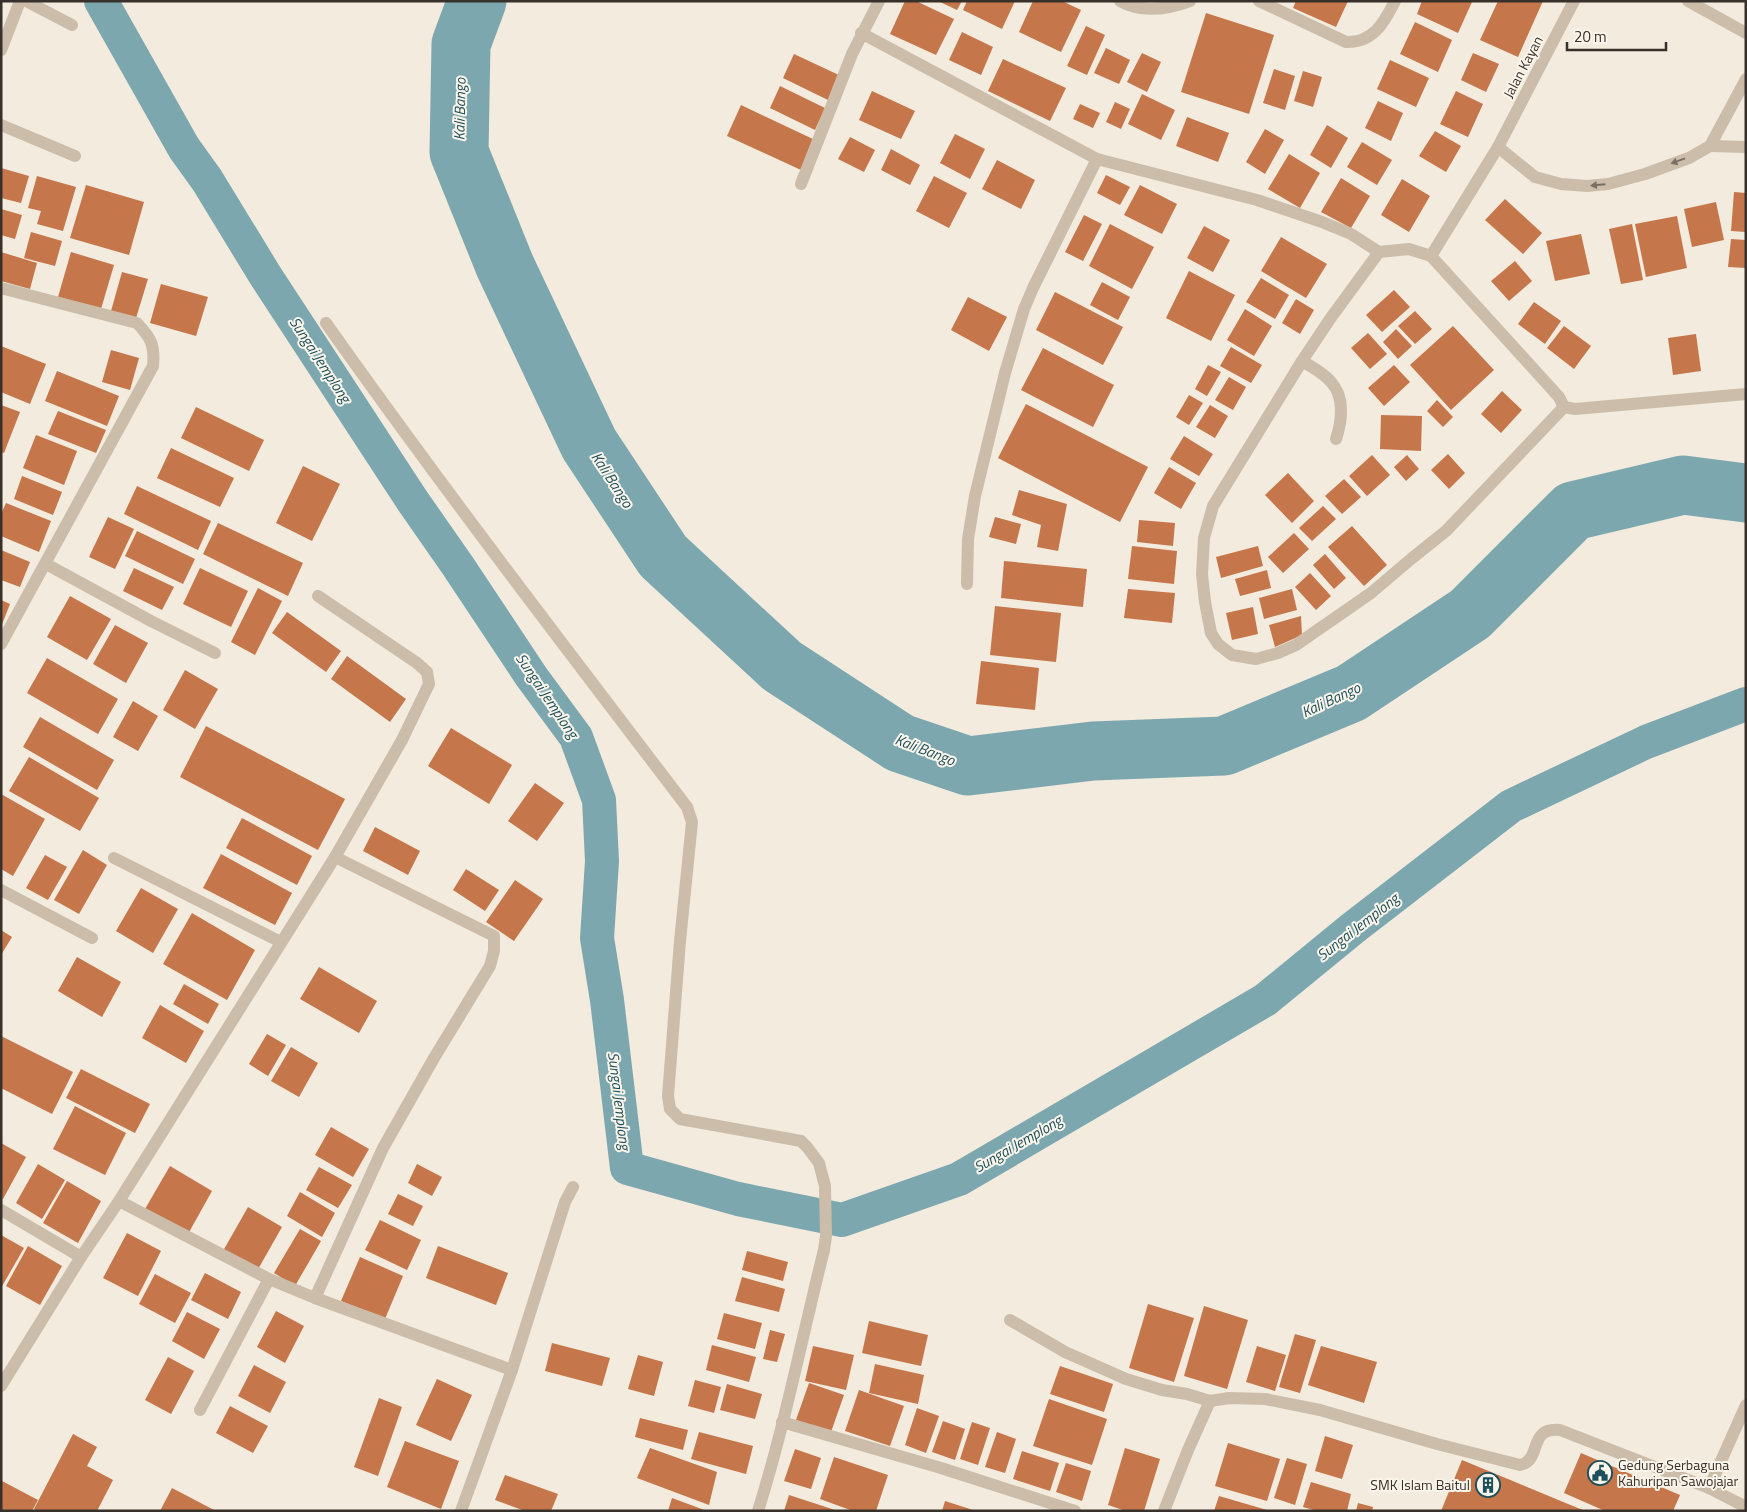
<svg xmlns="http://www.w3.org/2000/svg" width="1747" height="1512" font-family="'Titillium Web',sans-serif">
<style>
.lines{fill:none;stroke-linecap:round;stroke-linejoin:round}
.canal{stroke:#7da7af;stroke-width:34}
.river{stroke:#7da7af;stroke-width:59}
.building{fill:#c5764a}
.street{stroke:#cbbdaa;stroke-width:12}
.oneway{fill:#7a6f64}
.labels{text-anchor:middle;stroke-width:4;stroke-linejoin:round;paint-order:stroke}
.street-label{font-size:14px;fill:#38302a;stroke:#faf5eb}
.poi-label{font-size:14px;fill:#38302a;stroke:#faf5eb;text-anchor:start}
.water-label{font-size:15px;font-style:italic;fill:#1f4f5a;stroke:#faf5eb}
</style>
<rect width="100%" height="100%" fill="#f2ebde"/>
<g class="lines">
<polyline class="canal" points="101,1 184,148 207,180 265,275 412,500 458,566 531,676 576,737 599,800 602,861 597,938 607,1000 627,1168 738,1199 842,1220 959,1179 1265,1000 1353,928 1511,806 1646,742 1746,704"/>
<polyline class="river" points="477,1 461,44 459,152 505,266 589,444 663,556 782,666 900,743 968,766 1093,751 1224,746 1351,693 1470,614 1573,511 1683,485 1746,493"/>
</g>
<g class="building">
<polygon points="905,1 916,1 954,19 936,55 890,34"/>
<polygon points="938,1 962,1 957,10"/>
<polygon points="967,1 1015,1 1002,29 963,10"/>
<polygon points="1033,1 1062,1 1081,10 1061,52 1019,32"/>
<polygon points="1296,1 1348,1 1336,27 1293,8"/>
<polygon points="1422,1 1470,1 1472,2 1458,33 1417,14"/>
<polygon points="1498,1 1543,1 1518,57 1480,40"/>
<polygon points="1206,13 1274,35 1249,114 1181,92"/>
<polygon points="1415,22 1452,40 1438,72 1400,54"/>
<polygon points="1086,26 1105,35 1087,75 1067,66"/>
<polygon points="962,32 993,47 981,75 949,60"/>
<polygon points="1106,48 1130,60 1119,84 1094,73"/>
<polygon points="1142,53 1161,62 1147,92 1127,82"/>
<polygon points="1473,53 1499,64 1486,92 1461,80"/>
<polygon points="794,54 841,76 830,101 783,78"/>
<polygon points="1003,59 1066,88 1050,121 988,91"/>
<polygon points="1390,60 1429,78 1416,107 1377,89"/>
<polygon points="1274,69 1295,76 1285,110 1263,103"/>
<polygon points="1303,71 1322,77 1313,107 1294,101"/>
<polygon points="780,86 825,108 815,130 770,108"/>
<polygon points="872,91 915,111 901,139 859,120"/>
<polygon points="1456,91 1483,104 1468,137 1440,124"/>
<polygon points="1142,94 1175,110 1161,140 1128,124"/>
<polygon points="1378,101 1403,113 1391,141 1365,128"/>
<polygon points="1115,102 1130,109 1121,129 1106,122"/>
<polygon points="1080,104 1100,113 1093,128 1073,119"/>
<polygon points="741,105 815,140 801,170 727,136"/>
<polygon points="1187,117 1229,133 1218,162 1176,146"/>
<polygon points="1327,125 1348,138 1331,168 1310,155"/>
<polygon points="1265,129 1284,140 1265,174 1246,162"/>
<polygon points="1435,131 1461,146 1446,172 1419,156"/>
<polygon points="955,134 985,149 970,179 940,163"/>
<polygon points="850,137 875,150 864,172 838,159"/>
<polygon points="1362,142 1392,160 1377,185 1347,167"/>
<polygon points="891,149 920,165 910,185 881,170"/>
<polygon points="1289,154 1320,173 1300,208 1268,189"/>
<polygon points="997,160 1035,180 1021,209 982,189"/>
<polygon points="1,168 29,176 21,203 1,198"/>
<polygon points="1106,175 1130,187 1120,205 1097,193"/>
<polygon points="37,176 76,187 63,231 37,224 41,211 28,208"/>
<polygon points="934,176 967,193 949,228 916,211"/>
<polygon points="1341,178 1370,196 1351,228 1321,212"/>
<polygon points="1402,179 1430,196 1409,232 1381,215"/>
<polygon points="86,185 144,202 129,255 70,238"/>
<polygon points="1140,185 1177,204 1162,234 1124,215"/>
<polygon points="1734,192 1746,193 1746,232 1731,231"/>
<polygon points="1505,199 1542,233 1523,254 1485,220"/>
<polygon points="1716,202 1724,240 1692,247 1684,209"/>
<polygon points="1,209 22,215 15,239 1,235"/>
<polygon points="1084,215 1102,224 1083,261 1065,252"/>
<polygon points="1677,216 1687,268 1646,277 1635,224"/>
<polygon points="1110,224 1154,247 1132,289 1089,266"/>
<polygon points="1632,224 1643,280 1621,284 1609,229"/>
<polygon points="1204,226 1230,240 1213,272 1187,258"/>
<polygon points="31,232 62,241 55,266 24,258"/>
<polygon points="1581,234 1590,274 1555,281 1546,241"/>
<polygon points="1281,237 1327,264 1306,298 1261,271"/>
<polygon points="1731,239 1746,240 1746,268 1728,267"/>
<polygon points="1,252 37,263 30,289 1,281"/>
<polygon points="71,252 114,265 101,309 58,297"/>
<polygon points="1515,261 1532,281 1509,301 1491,281"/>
<polygon points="1189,271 1235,295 1211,341 1166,318"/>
<polygon points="122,272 148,279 136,318 111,311"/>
<polygon points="1261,278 1289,295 1275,319 1246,302"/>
<polygon points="1102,282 1130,297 1118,320 1090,305"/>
<polygon points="161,284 208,297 196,336 150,323"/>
<polygon points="1394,290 1410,307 1382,332 1366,315"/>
<polygon points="1055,292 1123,327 1103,365 1036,330"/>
<polygon points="968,297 1007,317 989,351 951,330"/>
<polygon points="1296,299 1314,310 1300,334 1282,323"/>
<polygon points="1534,302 1561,321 1545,344 1518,324"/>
<polygon points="1245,309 1272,326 1254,356 1227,340"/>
<polygon points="1415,311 1432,329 1415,344 1398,326"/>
<polygon points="1453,326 1494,370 1451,410 1410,365"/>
<polygon points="1564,326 1591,346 1574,369 1547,348"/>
<polygon points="1396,329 1412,346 1398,359 1383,342"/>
<polygon points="1368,333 1387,354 1370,369 1351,348"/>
<polygon points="1696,334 1701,371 1673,375 1668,338"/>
<polygon points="1,346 46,364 30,404 1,392"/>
<polygon points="1231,347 1262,365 1251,383 1220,366"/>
<polygon points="1043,348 1114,385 1093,427 1021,390"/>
<polygon points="111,350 139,358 130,390 102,382"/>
<polygon points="1208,365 1221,372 1207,396 1195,389"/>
<polygon points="1394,365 1410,382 1384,406 1368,388"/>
<polygon points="57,371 119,396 107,426 45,401"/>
<polygon points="1229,377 1246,387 1233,410 1215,400"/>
<polygon points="1502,391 1522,410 1501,433 1481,414"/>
<polygon points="1189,395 1203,403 1189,425 1176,417"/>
<polygon points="1437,400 1453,417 1443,427 1427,411"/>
<polygon points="1026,404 1148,467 1120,522 998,458"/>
<polygon points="1,405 20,412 4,453 1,452"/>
<polygon points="1210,405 1228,416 1215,438 1196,427"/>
<polygon points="196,407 264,440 249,471 181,438"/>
<polygon points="58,411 106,430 96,453 48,434"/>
<polygon points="1381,415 1422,416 1421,451 1380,449"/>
<polygon points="36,435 77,451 64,485 23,468"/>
<polygon points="1184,436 1213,454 1199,476 1170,459"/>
<polygon points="171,448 234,478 220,507 157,478"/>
<polygon points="1448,454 1465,473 1449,489 1431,470"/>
<polygon points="1372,455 1390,475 1367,496 1349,476"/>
<polygon points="1407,455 1419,469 1406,481 1394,467"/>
<polygon points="303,466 340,484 312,541 276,523"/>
<polygon points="1169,467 1196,483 1181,509 1154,493"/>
<polygon points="1288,473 1314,501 1292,523 1265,495"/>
<polygon points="22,476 62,492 53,515 14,499"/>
<polygon points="1344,479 1361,497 1342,514 1325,496"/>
<polygon points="137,486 211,521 198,550 124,514"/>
<polygon points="1019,490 1067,504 1058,551 1037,547 1041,525 1012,515"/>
<polygon points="6,503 51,521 39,552 1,536 1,514"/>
<polygon points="1323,506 1336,519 1312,541 1299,528"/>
<polygon points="108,517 134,529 115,569 89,557"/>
<polygon points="995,517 1021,524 1016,544 989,537"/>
<polygon points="1139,520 1175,523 1173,546 1137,542"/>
<polygon points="218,523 303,563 288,596 203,554"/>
<polygon points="1352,526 1387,565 1364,586 1328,547"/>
<polygon points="137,531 195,559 183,584 125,556"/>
<polygon points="1294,533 1309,549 1283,573 1268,557"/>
<polygon points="1132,546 1177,551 1174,584 1128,579"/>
<polygon points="1258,546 1263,566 1221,578 1216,557"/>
<polygon points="1,550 30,562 20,587 1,580"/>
<polygon points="1325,554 1346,578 1334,589 1313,565"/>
<polygon points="1004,561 1087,569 1083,607 1001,598"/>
<polygon points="134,568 174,587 162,610 123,591"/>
<polygon points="200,568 248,591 231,627 183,604"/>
<polygon points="1267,570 1271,588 1240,596 1235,579"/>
<polygon points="1310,573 1331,596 1316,610 1295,587"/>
<polygon points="258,588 282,601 255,655 231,642"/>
<polygon points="1128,589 1175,593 1172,623 1124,618"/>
<polygon points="1292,589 1297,610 1264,619 1259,598"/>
<polygon points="70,596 111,619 87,660 47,637"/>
<polygon points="1,600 10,604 1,627"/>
<polygon points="995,606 1061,613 1056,662 990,655"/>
<polygon points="1253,607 1258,634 1232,640 1226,613"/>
<polygon points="287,612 341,651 326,672 272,633"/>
<polygon points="1301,616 1302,635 1275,647 1269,625"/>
<polygon points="115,625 148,643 126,683 93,664"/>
<polygon points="347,656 406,699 390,722 331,679"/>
<polygon points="47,658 118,699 98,734 27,693"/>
<polygon points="981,661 1039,668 1035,710 976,704"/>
<polygon points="185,670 218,689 195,729 163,710"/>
<polygon points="133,701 158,716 138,751 113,737"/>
<polygon points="40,717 114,760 97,790 23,747"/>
<polygon points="206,726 345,799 318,850 180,777"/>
<polygon points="451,728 512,765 489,804 428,766"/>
<polygon points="29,757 99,798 80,831 9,791"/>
<polygon points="535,783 564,803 537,841 508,821"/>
<polygon points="1,794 45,819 13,876 1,869"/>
<polygon points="242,818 312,856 297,885 226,848"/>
<polygon points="375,827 420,851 408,875 363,851"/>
<polygon points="83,850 107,865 79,914 54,900"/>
<polygon points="221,854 292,893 275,925 203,888"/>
<polygon points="45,855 67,867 48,900 26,888"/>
<polygon points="466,869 499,890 485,911 453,890"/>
<polygon points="515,880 543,899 514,941 486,922"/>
<polygon points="141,888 178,909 153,953 116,931"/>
<polygon points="192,913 255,950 227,1000 163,964"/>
<polygon points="1,930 12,937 1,955"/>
<polygon points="77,957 121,982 102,1017 58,991"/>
<polygon points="319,967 377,1001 359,1033 300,999"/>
<polygon points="184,984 219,1004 208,1024 173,1004"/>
<polygon points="160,1005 204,1031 186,1063 142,1038"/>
<polygon points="267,1034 286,1045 268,1076 249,1064"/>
<polygon points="1,1036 73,1072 52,1114 1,1088"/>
<polygon points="291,1047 318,1063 299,1097 271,1081"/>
<polygon points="81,1069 150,1104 135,1133 66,1098"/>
<polygon points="75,1106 126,1133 105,1175 53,1149"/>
<polygon points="331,1127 369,1149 353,1177 315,1155"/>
<polygon points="1,1143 26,1157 3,1199 1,1198"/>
<polygon points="38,1164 65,1180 42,1219 16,1203"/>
<polygon points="417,1164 442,1177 432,1196 408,1183"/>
<polygon points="170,1166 212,1191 188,1234 145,1209"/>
<polygon points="319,1167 352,1185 338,1208 306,1190"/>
<polygon points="67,1181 101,1201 78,1243 43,1223"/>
<polygon points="300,1192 335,1213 322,1237 287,1216"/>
<polygon points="398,1194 423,1206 413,1226 388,1214"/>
<polygon points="248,1207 282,1227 257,1271 223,1251"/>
<polygon points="380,1220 421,1240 407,1270 365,1250"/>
<polygon points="300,1229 321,1241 295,1286 274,1273"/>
<polygon points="127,1233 161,1251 138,1296 103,1278"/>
<polygon points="1,1235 24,1248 1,1288"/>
<polygon points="28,1246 62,1266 40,1305 6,1286"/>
<polygon points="438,1246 508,1273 496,1305 426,1278"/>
<polygon points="747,1251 788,1262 783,1281 742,1270"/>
<polygon points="360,1257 403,1276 385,1319 341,1301"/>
<polygon points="205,1273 241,1292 228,1319 191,1300"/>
<polygon points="155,1274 191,1293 175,1323 139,1304"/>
<polygon points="742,1277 785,1289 779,1312 735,1301"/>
<polygon points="1148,1304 1194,1318 1174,1382 1129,1368"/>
<polygon points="1204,1306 1248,1320 1227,1389 1184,1376"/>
<polygon points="276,1311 304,1326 285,1363 257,1347"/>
<polygon points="187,1312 220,1329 204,1359 172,1341"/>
<polygon points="724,1313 762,1323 755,1349 717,1339"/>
<polygon points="869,1321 928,1335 921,1366 862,1353"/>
<polygon points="770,1330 785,1334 777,1362 763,1359"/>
<polygon points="1295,1334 1316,1340 1300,1393 1279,1387"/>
<polygon points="552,1343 610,1358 602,1386 545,1371"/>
<polygon points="712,1345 756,1357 749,1382 706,1370"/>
<polygon points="813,1346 854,1355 846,1390 805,1381"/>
<polygon points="1257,1346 1286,1355 1275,1391 1246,1382"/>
<polygon points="1321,1346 1377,1362 1364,1403 1308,1385"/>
<polygon points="638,1355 663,1362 654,1396 628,1389"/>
<polygon points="168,1357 194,1371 171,1414 145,1400"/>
<polygon points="875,1364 924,1375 918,1404 869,1393"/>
<polygon points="254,1365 286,1382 270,1413 238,1396"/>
<polygon points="1060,1366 1113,1384 1104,1412 1050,1394"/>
<polygon points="437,1379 472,1395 451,1441 416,1425"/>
<polygon points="695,1380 721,1387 714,1413 688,1406"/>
<polygon points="809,1383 844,1395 831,1432 796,1420"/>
<polygon points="727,1384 762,1394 755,1419 720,1410"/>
<polygon points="859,1390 904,1406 890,1446 845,1431"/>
<polygon points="379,1398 402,1407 378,1476 354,1467"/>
<polygon points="1049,1399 1107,1419 1092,1465 1033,1446"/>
<polygon points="230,1406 268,1426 253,1453 216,1433"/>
<polygon points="917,1408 939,1416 926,1453 905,1445"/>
<polygon points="640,1418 688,1430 683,1450 635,1437"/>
<polygon points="943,1421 965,1429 955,1460 932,1452"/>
<polygon points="972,1422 990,1428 978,1465 960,1459"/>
<polygon points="699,1432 753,1446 746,1474 691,1459"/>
<polygon points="997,1432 1016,1439 1005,1473 985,1467"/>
<polygon points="73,1434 97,1447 87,1466 113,1480 97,1511 37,1511 34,1509"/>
<polygon points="1325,1436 1353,1445 1342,1479 1315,1471"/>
<polygon points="405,1441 459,1461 441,1509 387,1487"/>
<polygon points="1228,1443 1280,1459 1267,1501 1215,1486"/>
<polygon points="650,1448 717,1472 709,1505 637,1478"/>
<polygon points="1125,1448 1160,1459 1144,1511 1126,1511 1108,1505"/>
<polygon points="795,1449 821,1458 811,1489 784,1481"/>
<polygon points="1022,1451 1059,1463 1050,1491 1013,1479"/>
<polygon points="1581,1453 1680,1495 1673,1511 1605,1511 1564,1493"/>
<polygon points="834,1457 888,1475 876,1511 853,1511 820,1499"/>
<polygon points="1287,1458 1307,1464 1295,1505 1274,1498"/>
<polygon points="1462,1460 1585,1511 1441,1511"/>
<polygon points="1066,1463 1091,1471 1082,1501 1056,1492"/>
<polygon points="505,1475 558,1494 551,1511 525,1511 495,1500"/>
<polygon points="2,1481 38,1500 32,1511 1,1511"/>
<polygon points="1311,1482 1351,1494 1347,1511 1317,1511 1303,1507"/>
<polygon points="172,1488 216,1511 160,1511"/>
<polygon points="789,1495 835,1510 835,1511 784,1511"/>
<polygon points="1219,1496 1267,1510 1267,1511 1214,1511"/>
<polygon points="672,1498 707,1511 668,1511"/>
<polygon points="945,1501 973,1510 973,1511 942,1511"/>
<polygon points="1358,1503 1373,1507 1372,1511 1356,1511"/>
</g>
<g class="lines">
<g class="street">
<polyline points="26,1 72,25"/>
<path d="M1120,1C1141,13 1168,9 1190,1"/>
<path d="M1259,1L1346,42C1373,43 1384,23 1395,1"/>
<polyline points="1688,1 1746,33"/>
<polyline points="861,33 1097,159 1257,200 1322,222 1351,234 1379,252"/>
<polyline points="1,50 20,1"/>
<polyline points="1,125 75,156"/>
<polyline points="1710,146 1746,147"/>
<polyline points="1498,147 1535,177 1561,184 1587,186 1608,184 1645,174 1689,158 1710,146 1746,79"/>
<polyline points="801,184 852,54 879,1"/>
<polyline points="1431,256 1559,397 1564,407"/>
<path d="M1,288L137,323C151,338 155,345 153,366L1,644"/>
<path d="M326,323C442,487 565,647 687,807L692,822L680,941L668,1096L670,1109L680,1119L801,1141L807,1147L819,1163L825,1186L826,1236L824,1250C802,1337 785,1425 758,1511"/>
<path d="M1302,361C1312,367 1324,373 1331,382C1345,397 1342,421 1336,439"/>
<polyline points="1564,407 1446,531 1411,559 1371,593 1296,645 1278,653 1256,659 1232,655 1218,644 1211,633 1205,602 1202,574 1204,538 1213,506 1302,361 1330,319 1379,252 1409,249 1431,256 1498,147 1574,1"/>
<polyline points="1564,407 1575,409 1746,394"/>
<polyline points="46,564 151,621 215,653"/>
<polyline points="967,584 968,539 975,496 1005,373 1024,309 1033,288 1097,159"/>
<polyline points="318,596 417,663 427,672 429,684 402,740 335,857"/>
<polyline points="114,858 281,942"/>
<polyline points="1,890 92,938"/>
<polyline points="119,1201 269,1279 315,1298 512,1370"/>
<polyline points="1,1210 81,1257"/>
<path d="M1010,1320L1065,1352L1126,1379L1162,1390L1187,1394L1210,1401L1229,1398L1265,1399L1320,1410L1437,1444L1520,1465C1543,1460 1527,1427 1560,1430L1709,1488L1746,1507"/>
<polyline points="1,1386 81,1257 119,1201 335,857 494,936 494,951 490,966 434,1058 383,1148 315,1298"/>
<polyline points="200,1410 269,1279"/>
<polyline points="782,1422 941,1468 1075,1511"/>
<polyline points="1709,1488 1746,1405"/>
<polyline points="461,1511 512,1370 565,1202 573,1187"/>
<polyline points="1164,1511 1188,1450 1210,1401"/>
</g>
</g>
<defs><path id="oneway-solid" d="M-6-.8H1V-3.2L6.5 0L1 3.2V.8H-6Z" transform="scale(1.25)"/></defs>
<g class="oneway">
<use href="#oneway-solid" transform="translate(1678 161) rotate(160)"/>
<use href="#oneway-solid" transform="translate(1598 185) rotate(175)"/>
</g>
<defs>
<symbol id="civic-ring" viewBox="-11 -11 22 22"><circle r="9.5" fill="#faf5eb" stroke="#1f4f5a" stroke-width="1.5"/><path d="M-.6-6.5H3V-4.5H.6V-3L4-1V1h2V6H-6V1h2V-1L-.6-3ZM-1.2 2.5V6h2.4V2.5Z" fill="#1f4f5a"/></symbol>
<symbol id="building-ring" viewBox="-11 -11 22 22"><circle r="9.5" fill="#faf5eb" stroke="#1f4f5a" stroke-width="1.5"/><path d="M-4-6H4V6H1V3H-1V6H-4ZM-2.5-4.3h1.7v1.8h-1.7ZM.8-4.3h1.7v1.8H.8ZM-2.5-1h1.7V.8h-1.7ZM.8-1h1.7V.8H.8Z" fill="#1f4f5a"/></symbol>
</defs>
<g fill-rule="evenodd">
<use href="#civic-ring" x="1586" y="1459" width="28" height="28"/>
<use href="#building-ring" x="1474" y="1471" width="28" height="28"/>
</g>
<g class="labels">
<g class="street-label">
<text transform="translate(1523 67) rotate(-62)" y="5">Jalan Kayan</text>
</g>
<g class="poi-label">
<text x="1618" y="1470">Gedung Serbaguna<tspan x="1618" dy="16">Kahuripan Sawojajar</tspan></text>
<text x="1470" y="1490" text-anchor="end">SMK Islam Baitul</text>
</g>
<g class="water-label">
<text transform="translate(460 109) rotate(-89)" y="5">Kali Bango</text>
<text transform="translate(320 360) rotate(57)" y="5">Sungai Jemplong</text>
<text transform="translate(612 480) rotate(57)" y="5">Kali Bango</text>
<text transform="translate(547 696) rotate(56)" y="5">Sungai Jemplong</text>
<text transform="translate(1331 700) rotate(-25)" y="5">Kali Bango</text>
<text transform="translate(925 750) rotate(21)" y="5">Kali Bango</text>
<text transform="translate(1358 927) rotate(-38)" y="5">Sungai Jemplong</text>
<text transform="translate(619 1101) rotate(83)" y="5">Sungai Jemplong</text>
<text transform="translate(1018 1144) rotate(-30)" y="5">Sungai Jemplong</text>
</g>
</g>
<rect width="1747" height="1512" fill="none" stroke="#38302a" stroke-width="5"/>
<path d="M1567 42v8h99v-8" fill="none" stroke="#38302a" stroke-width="2.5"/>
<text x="1574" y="42" font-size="15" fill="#38302a" stroke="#faf5eb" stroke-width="4" paint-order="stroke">20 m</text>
</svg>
